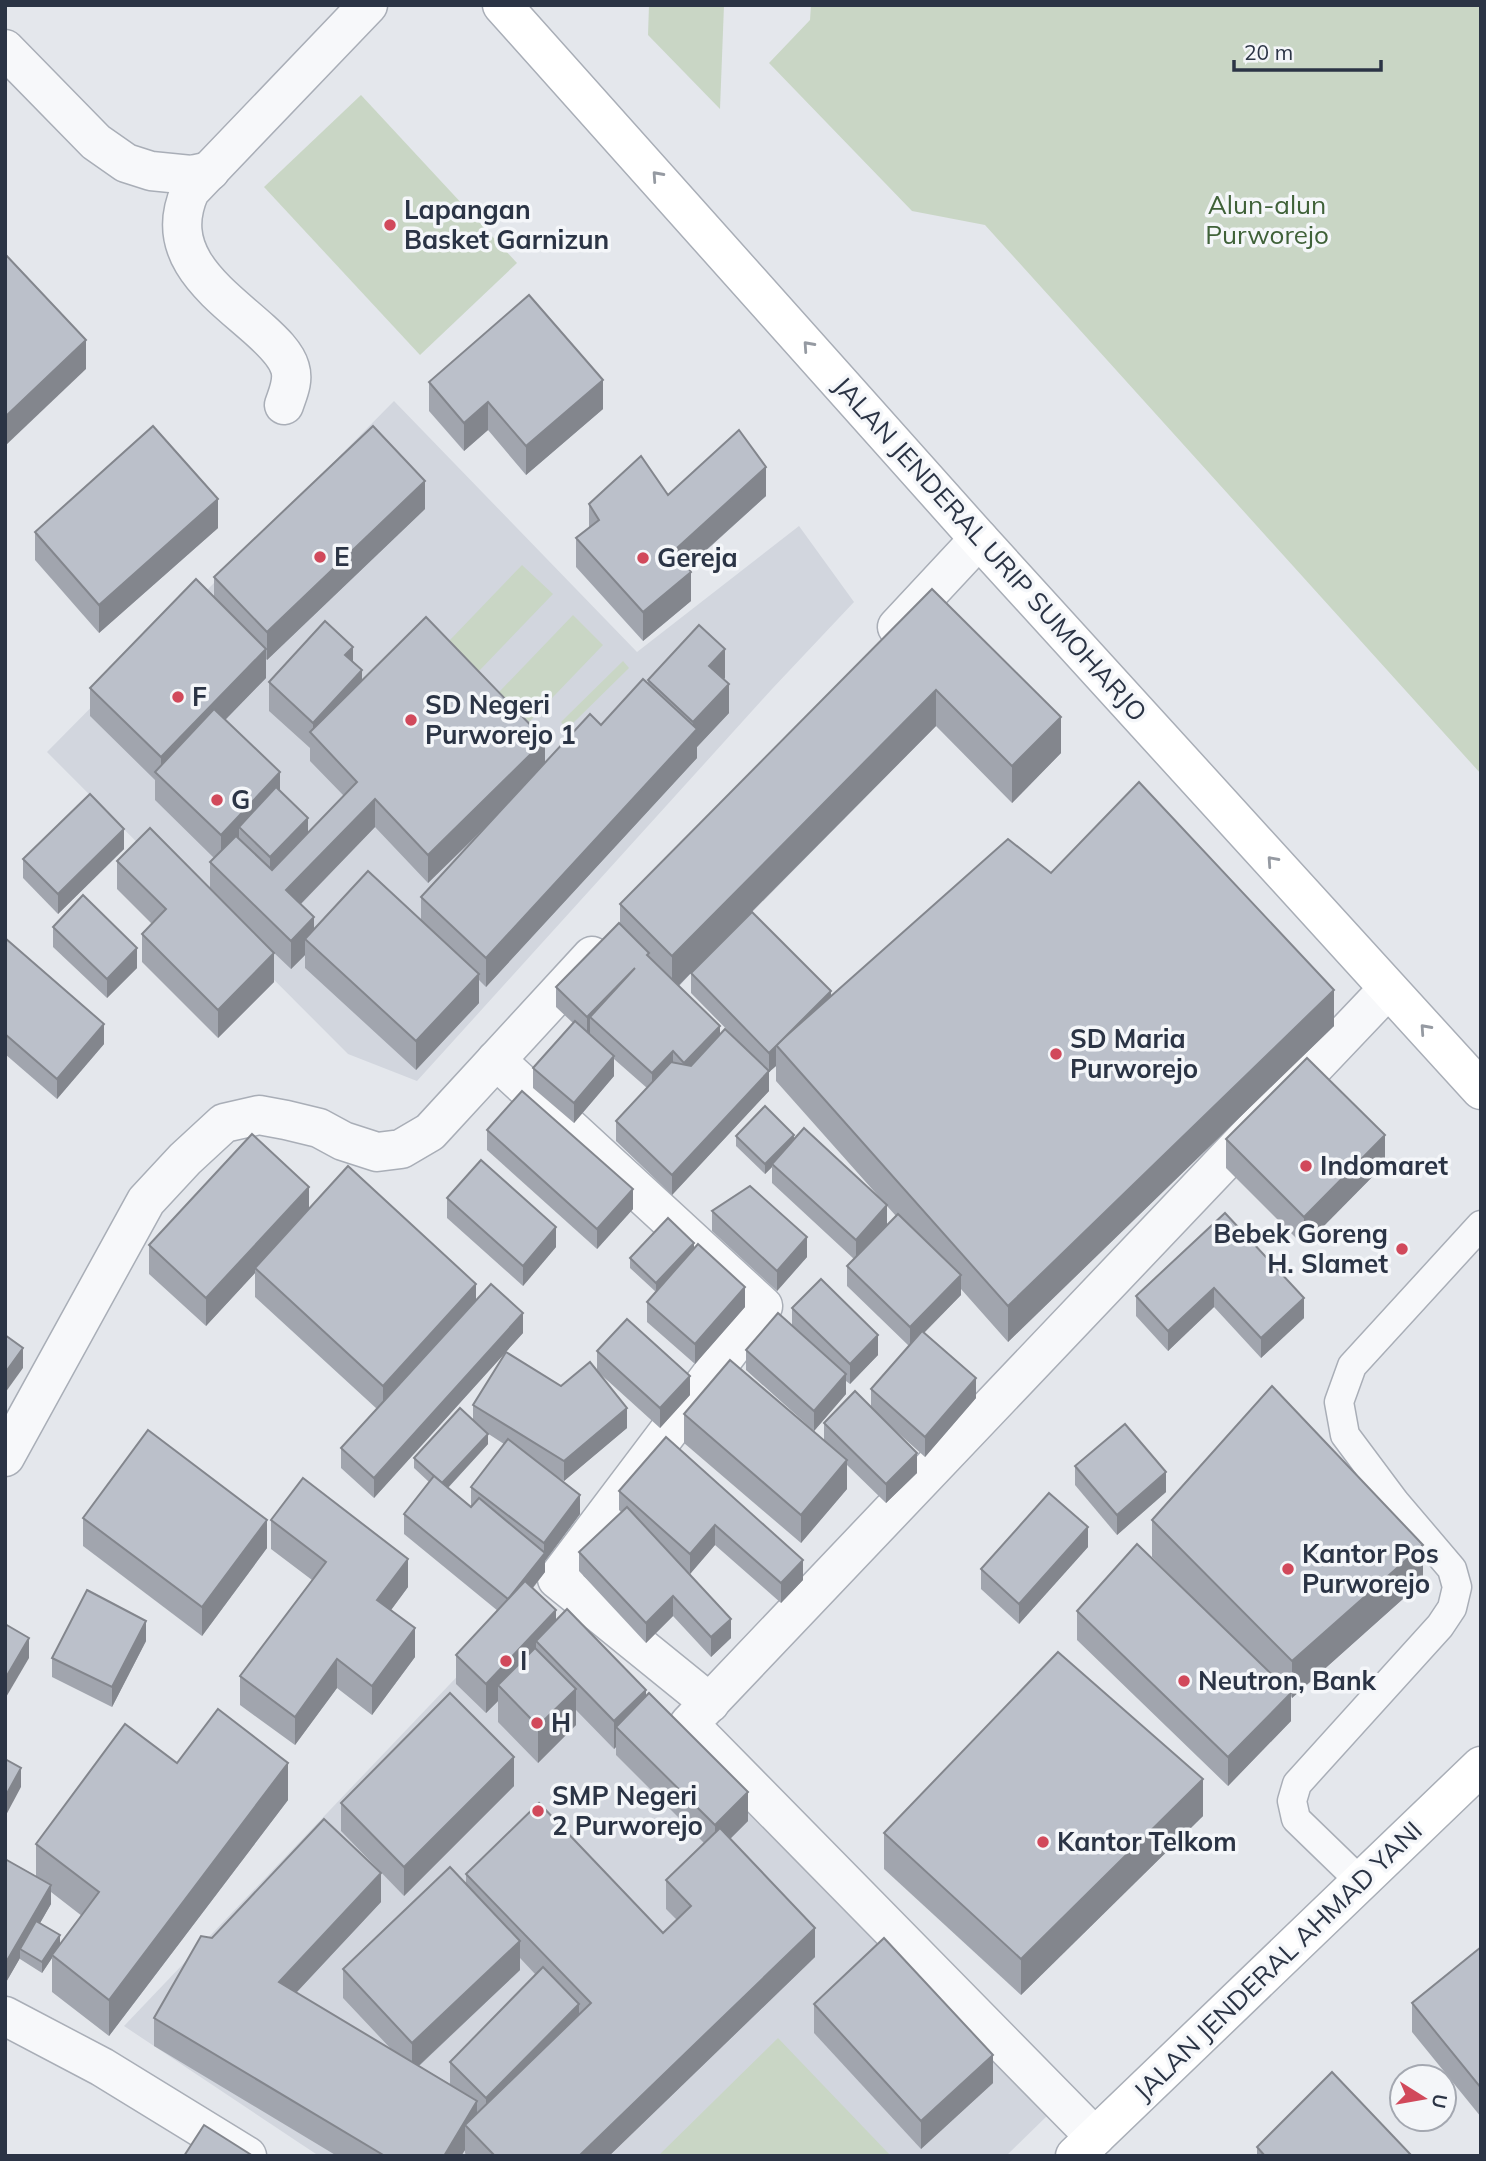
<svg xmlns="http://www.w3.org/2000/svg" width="1486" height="2161" font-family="Mulish,sans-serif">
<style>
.built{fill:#d2d6de}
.green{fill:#c9d6c5}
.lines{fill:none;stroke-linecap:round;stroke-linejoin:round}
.service-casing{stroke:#a9aeb7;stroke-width:31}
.minor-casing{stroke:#a9aeb7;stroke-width:41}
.secondary-casing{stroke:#a9aeb7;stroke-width:41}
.service{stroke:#f7f8fa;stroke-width:28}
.minor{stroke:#f7f8fa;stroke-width:38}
.secondary{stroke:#fff;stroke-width:38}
.wall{fill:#a1a5ae;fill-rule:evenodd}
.shaded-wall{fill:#83868d}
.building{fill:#bbc0ca;stroke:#83868d;stroke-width:2}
.oneway{stroke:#959aa2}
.poi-dot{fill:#d1495b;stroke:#f4f6f9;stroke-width:2.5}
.labels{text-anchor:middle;stroke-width:7;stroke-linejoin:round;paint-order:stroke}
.park-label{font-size:26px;fill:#3f6138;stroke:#f4f6f9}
.poi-label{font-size:26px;font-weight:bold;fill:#2b3445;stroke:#f4f6f9;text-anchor:start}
.street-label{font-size:26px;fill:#2b3445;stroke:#f4f6f9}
</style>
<rect width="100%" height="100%" fill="#e4e7ec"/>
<g class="built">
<polygon points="394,401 637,652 799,526 854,602 772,689 417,1081 348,1054 47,752"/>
<polygon points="533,1597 1049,2114 1006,2156 319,2156 124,2026"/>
</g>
<g class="green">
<polygon points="649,5 724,5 720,109 648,35"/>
<polygon points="811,5 1481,5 1481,774 985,225 912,211 769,63 810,20"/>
<polygon points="361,95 517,263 420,355 264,187"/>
<polygon points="522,565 553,594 479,671 449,641"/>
<polygon points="573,615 603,645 529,722 499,692"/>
<polygon points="623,661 629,668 567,729 561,722"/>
<polygon points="778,2038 891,2156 658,2156"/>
</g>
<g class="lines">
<defs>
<polyline id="service" points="1361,1882 1296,1819 1292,1801 1297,1784 1440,1626 1452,1608 1457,1587 1452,1569 1395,1502 1345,1435 1339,1402 1352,1366 1481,1225"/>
<g id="minor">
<polyline points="5,49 96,142 126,163 151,171 191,175 210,171"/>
<path d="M284,405C288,393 294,381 290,368C286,354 272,341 261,331C219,293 161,256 190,191L368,5"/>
<polyline points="897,627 979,539"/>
<polyline points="496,1060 763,1306 557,1579 710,1703"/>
<polyline points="5,1457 146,1201 185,1159 224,1123 259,1115 286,1120 319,1128 343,1141 377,1152 401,1149 430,1132 592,956"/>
<polyline points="5,2016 102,2067 247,2156"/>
<polyline points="1095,2137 689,1724 1388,989"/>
</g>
<g id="secondary">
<polyline points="502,5 979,539 1481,1090"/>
<polyline points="1075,2156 1481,1766"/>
</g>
</defs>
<use href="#service" class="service-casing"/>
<use href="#minor" class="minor-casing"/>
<use href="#secondary" class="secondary-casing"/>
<use href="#service" class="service"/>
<use href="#minor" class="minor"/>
<use href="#secondary" class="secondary"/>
</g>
<g class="wall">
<polygon points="429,382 603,409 526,475 488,430 464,451 429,411"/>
<polygon points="668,495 766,496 688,567 691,601 643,641 576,567 576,538 589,528 589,504"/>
<path d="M425,509L267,660L266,659V678L225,719L280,791L308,833L344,796L310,761V748L269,711V682L353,662L362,681L545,763L601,725L648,684V680L725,678L724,679L729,713L697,747V758L486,987L479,980V1003L416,1070L305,968V955L291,969L271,950L274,982L218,1038L142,962V934L152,924L117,889V861L210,889V862L214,858L155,800V780L90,716V688L214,597V577ZM494,819L421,897V921L314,930L301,904L375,827L428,883Z"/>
<polygon points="218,528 99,633 35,560 35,532"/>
<path d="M932,589L1061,753L1012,803L936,726L752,912L831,996L1051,873L1334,1026L1008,1342L961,1289V1295L924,1333L976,1398L925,1457L886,1422L917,1473L886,1503L847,1465V1489L801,1543L684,1443V1414L824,1441V1423L871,1408V1389L909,1346L847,1286V1266L854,1259L772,1183V1167L765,1174L736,1146V1136L794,1140L880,1198L776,1081V1066L769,1072V1091L672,1195L616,1141V1121L647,1088L614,1059V1076L574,1123L533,1088V1068L573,1023L556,1007V987L620,924V904ZM691,973V993L748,1051L720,1035L679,986ZM887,1206L896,1216L887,1225Z"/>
<polygon points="124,849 58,914 23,878 23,859"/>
<polygon points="53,927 137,968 107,998 53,947"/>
<polygon points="5,938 104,1044 57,1099 5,1054"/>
<polygon points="487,1130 633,1209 597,1249 487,1150"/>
<polygon points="1226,1139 1385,1164 1304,1246 1226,1168"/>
<polygon points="447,1198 556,1247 523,1286 447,1218"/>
<polygon points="309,1210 476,1300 523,1333 374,1498 341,1468 341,1448 377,1409 255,1297 255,1273 206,1326 149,1274 149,1245"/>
<polygon points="712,1211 807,1257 777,1291 712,1231"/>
<polygon points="1225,1213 1304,1318 1261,1358 1214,1307 1168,1351 1136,1316 1136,1296"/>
<polygon points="694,1249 745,1307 695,1364 647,1322 647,1302 656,1292 630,1268 630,1258"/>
<polygon points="792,1308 878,1355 850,1384 846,1381 846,1394 814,1431 746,1370 746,1350 792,1326"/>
<path d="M597,1351L690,1395L660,1428L597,1371L627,1428L564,1481L553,1474L580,1514L545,1561V1572L533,1588L556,1621L646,1697L748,1821L730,1839L815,1957L609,2156H467L465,2153V2150L461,2156H337L154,2046V2018L212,1938L381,1902L296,1993L392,2050L343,1998V1969L466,1884V1874L663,1933L677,1920L666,1909V1880L704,1843L616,1755V1747L614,1749L576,1710V1725L538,1763L498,1722V1701L486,1713L456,1684V1655L498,1611L404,1534V1514L429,1482L414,1468V1458L473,1420V1405L561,1386L597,1371ZM487,1433L504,1444L471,1487V1506L448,1488L488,1444ZM520,1958L536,1975L450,2062V2084L419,2066L520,1970Z"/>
<polygon points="666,1437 803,1580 781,1603 715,1545 690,1574 731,1638 711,1657 673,1616 646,1643 579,1571 579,1552 621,1512 619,1510 619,1491"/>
<polygon points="1075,1466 1166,1492 1117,1535 1075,1485"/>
<polygon points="83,1518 267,1548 202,1636 83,1546"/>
<polygon points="271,1520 408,1587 391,1610 415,1657 372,1715 337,1688 295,1745 240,1705 240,1676 312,1580 271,1549"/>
<polygon points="1152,1520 1423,1581 1292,1698 1291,1696 1291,1721 1228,1786 1077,1640 1077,1611 1208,1613 1152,1557"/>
<polygon points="1088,1547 1019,1624 981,1589 981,1569"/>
<polygon points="146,1641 112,1707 52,1677 52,1658"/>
<path d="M177,1763L288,1800L109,2036L52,1992V1958L42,1973L20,1959V1958L5,1984V1859L36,1876V1844ZM51,1892L82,1916L60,1944L40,1923L51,1904Z"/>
<polygon points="514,1786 404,1896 341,1831 341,1803"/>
<polygon points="1203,1816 1021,1995 884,1869 884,1833"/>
<polygon points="1481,1947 1481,2117 1412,2032 1412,2003"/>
<polygon points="814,2004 993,2083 921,2149 814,2033"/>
<polygon points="1257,2147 1412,2156 1257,2156"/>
</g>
<g class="shaded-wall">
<polygon points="86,340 86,369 5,446 5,417"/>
<polygon points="603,380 603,409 526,475 526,446"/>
<polygon points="488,402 488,430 464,451 464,423"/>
<polygon points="766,467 766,496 676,577 676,549"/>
<polygon points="425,481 425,509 267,660 267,632"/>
<polygon points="218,499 218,528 99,633 99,605"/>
<polygon points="691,572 691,601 643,641 643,612"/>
<polygon points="353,647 353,675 345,655"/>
<polygon points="266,649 266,678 165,782 161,778 161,757"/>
<polygon points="725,649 725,678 709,695 709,666"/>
<polygon points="362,670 362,699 313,736 313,723"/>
<polygon points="729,684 729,713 697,747 697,758 486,987 486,958 693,733 693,722"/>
<polygon points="936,690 936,726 672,992 672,956"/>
<polygon points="1061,717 1061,753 1012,803 1012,766"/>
<polygon points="545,740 545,768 428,883 428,855"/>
<polygon points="280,772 280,801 239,827 239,844 221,864 221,835"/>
<polygon points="375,799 375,827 286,919 286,890"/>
<polygon points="308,818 308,847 270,886 270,857"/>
<polygon points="124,829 124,849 58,914 58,894"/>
<polygon points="314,917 314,946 305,939 305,955 291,969 291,941"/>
<polygon points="137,948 137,968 107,998 107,979"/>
<polygon points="274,953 274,982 218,1038 218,1010"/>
<polygon points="635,968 590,1017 590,1034 587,1037 587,1017"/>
<polygon points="479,974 479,1003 416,1070 416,1041"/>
<polygon points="1334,990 1334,1026 1008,1342 1008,1306"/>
<polygon points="831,991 831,1011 776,1045"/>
<polygon points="104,1024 104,1044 57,1099 57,1079"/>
<polygon points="720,1026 720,1045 684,1082 684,1063"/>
<polygon points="776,1046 776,1066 769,1072 769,1053"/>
<polygon points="673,1051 673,1071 652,1093 652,1073"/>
<polygon points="614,1056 614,1076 574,1123 574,1103"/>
<polygon points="769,1071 769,1091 672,1195 672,1175"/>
<polygon points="794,1135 794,1145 772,1164 772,1167 765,1174 765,1164"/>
<polygon points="1385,1135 1385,1164 1304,1246 1304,1217"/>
<polygon points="309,1187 309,1215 255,1268 255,1273 206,1326 206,1298"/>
<polygon points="633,1189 633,1209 597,1249 597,1229"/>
<polygon points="887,1205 887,1225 856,1260 856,1240"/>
<polygon points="556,1227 556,1247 523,1286 523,1266"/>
<polygon points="807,1237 807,1257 777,1291 777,1271"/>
<polygon points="694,1243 694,1253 656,1293 656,1283"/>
<polygon points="961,1275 961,1295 910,1347 910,1327"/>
<polygon points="476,1284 476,1312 383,1415 383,1386"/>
<polygon points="745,1287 745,1307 695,1364 695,1344"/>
<polygon points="1214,1288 1214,1307 1168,1351 1168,1331"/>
<polygon points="1304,1298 1304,1318 1261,1358 1261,1338"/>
<polygon points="523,1313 523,1333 374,1498 374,1478"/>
<polygon points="878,1335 878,1355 850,1384 850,1364"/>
<polygon points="23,1348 23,1368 5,1393 5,1373"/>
<polygon points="846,1374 846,1394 814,1431 814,1411"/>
<polygon points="690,1376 690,1395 660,1428 660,1408"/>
<polygon points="976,1378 976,1398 925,1457 925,1437"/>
<polygon points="627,1408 627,1428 564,1481 564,1461"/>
<polygon points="488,1434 488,1444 442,1494 442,1484"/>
<polygon points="917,1453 917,1473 886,1503 886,1484"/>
<polygon points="847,1460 847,1489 801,1543 801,1515"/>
<polygon points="1166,1472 1166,1492 1117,1535 1117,1515"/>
<polygon points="580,1495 580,1514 545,1561 545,1572 508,1619 508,1599 544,1554 544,1543"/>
<polygon points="267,1520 267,1548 202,1636 202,1607"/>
<polygon points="715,1525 715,1545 690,1574 690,1554"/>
<polygon points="1088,1527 1088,1547 1019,1624 1019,1604"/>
<polygon points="1423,1545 1423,1581 1292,1698 1292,1661"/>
<polygon points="408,1559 408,1587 377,1629 377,1600"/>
<polygon points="803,1560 803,1580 781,1603 781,1583"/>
<polygon points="673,1596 673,1616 646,1643 646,1623"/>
<polygon points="556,1610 556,1639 536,1641 536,1660 498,1685 498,1701 486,1713 486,1684"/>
<polygon points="731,1619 731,1638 711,1657 711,1637"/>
<polygon points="146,1621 146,1641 112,1707 112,1687"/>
<polygon points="415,1628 415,1657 372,1715 372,1686"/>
<polygon points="29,1638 29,1658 5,1699 5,1679"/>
<polygon points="337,1659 337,1688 295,1745 295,1717"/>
<polygon points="576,1689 576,1725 538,1763 538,1726"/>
<polygon points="646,1690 646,1719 616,1727 616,1747 614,1749 614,1721"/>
<polygon points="1291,1693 1291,1721 1228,1786 1228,1757"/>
<polygon points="514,1757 514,1786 404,1896 404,1867"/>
<polygon points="288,1763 288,1800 109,2036 109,2000"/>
<polygon points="21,1768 21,1787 5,1817 5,1797"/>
<polygon points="1203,1779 1203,1816 1021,1995 1021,1959"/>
<polygon points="748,1792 748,1821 715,1854 715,1825"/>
<polygon points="381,1873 381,1902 279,2011 279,1982"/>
<polygon points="51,1885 51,1904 24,1951 20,1949 20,1958 5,1984 5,1964"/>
<polygon points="815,1928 815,1957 609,2156 579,2156"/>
<polygon points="60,1935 60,1945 52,1955 52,1958 42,1973 42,1962"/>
<polygon points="520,1941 520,1970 412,2072 412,2043"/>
<polygon points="579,2004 579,2033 486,2127 486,2098"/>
<polygon points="993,2055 993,2083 921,2149 921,2121"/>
<polygon points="477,2101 477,2129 465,2125 465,2150 461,2156 444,2156"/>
</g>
<g class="building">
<polygon points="5,254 86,340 5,417"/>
<polygon points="529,295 603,380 526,446 488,402 464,423 429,382"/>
<polygon points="153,426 218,499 99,605 35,532"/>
<polygon points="373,426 425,481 267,632 214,577"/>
<polygon points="739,430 766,467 676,549 691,572 643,612 576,538 599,520 589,504 641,456 668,495"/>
<polygon points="196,579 266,649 161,757 90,688"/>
<polygon points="932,589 1061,717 1012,766 936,690 672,956 620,904"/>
<polygon points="426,617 545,740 428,855 375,799 286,890 314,917 291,941 210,862 236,836 272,870 357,782 310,732"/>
<polygon points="325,621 353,647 345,655 362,670 313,723 269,682"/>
<polygon points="699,625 725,649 709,666 729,684 693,722 648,680"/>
<polygon points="643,679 697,729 486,958 421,897 590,714 601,725"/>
<polygon points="214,709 280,772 221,835 155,772"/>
<polygon points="1139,782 1334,990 1008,1306 776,1045 1008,839 1051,873"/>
<polygon points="276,787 308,818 270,857 239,827"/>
<polygon points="90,794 124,829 58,894 23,859"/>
<polygon points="150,828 274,953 218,1010 142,934 166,909 117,861"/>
<polygon points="368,871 479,974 416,1041 305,939"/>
<polygon points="83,895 137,948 107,979 53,927"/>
<polygon points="752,912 831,991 769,1053 691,973"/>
<polygon points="619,923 649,953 647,955 720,1026 684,1063 673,1051 652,1073 590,1017 635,968 587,1017 556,987"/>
<polygon points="5,938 104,1024 57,1079 5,1034"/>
<polygon points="575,1021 614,1056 574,1103 533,1068"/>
<polygon points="725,1029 769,1071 672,1175 616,1121 671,1062 691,1066"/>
<polygon points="1307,1058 1385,1135 1304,1217 1226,1139"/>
<polygon points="522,1091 633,1189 597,1229 487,1130"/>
<polygon points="765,1106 794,1135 765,1164 736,1136"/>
<polygon points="804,1128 887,1205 856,1240 772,1164"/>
<polygon points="252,1134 309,1187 206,1298 149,1245"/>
<polygon points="481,1160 556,1227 523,1266 447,1198"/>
<polygon points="348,1166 476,1284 383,1386 255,1268"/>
<polygon points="750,1186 807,1237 777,1271 712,1211"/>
<polygon points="1225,1213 1304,1298 1261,1338 1214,1288 1168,1331 1136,1296"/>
<polygon points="898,1214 961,1275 910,1327 847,1266"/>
<polygon points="668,1218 694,1243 656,1283 630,1258"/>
<polygon points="698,1244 745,1287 695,1344 647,1302"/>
<polygon points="821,1279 878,1335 850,1364 792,1308"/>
<polygon points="491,1284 523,1313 374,1478 341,1448"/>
<polygon points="778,1313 846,1374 814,1411 746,1350"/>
<polygon points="627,1319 690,1376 660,1408 597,1351"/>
<polygon points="922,1331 976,1378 925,1437 871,1389"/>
<polygon points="5,1335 23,1348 5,1373"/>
<polygon points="506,1352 561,1386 590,1362 627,1408 564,1461 473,1405"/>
<polygon points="730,1360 847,1460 801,1515 684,1414"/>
<polygon points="1272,1386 1423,1545 1292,1661 1152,1520"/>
<polygon points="855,1391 917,1453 886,1484 824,1423"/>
<polygon points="460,1408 488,1434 442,1483 414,1458"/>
<polygon points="1125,1424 1166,1472 1117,1515 1075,1466"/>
<polygon points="148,1430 267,1520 202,1607 83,1518"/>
<polygon points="666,1437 803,1560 781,1583 715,1525 690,1554 619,1491"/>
<polygon points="508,1439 580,1495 544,1543 471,1487"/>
<polygon points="434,1476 471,1507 479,1498 545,1553 508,1599 404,1514"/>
<polygon points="303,1478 408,1559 377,1600 415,1628 372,1686 337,1659 295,1717 240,1676 326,1562 271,1520"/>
<polygon points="1049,1493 1088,1527 1019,1604 981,1569"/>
<polygon points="627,1507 731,1619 711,1637 673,1596 646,1623 579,1552"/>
<polygon points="1137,1544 1291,1693 1228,1757 1077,1611"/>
<polygon points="525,1581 556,1610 486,1684 456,1655"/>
<polygon points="87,1590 146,1621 112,1687 52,1658"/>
<polygon points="567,1609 646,1690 614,1721 536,1641"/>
<polygon points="5,1624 29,1638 5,1679"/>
<polygon points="535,1648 576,1689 538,1726 498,1685"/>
<polygon points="1058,1652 1203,1779 1021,1959 884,1833"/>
<polygon points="450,1693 514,1757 404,1867 341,1803"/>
<polygon points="649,1693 748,1792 715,1825 616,1727"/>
<polygon points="218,1709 288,1763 109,2000 52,1955 99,1892 36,1844 125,1724 177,1763"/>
<polygon points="5,1759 21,1768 5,1797"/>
<polygon points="539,1803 663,1933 691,1906 666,1880 720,1828 815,1928 579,2156 495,2156 465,2125 591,2003 466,1874"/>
<polygon points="324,1819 381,1873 279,1982 477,2101 444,2156 385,2156 154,2018 201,1936 212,1938"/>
<polygon points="5,1859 51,1885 5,1964"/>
<polygon points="450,1867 520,1941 412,2043 343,1969"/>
<polygon points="36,1921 60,1935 42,1962 20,1949"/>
<polygon points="884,1938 993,2055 921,2121 814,2004"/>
<polygon points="1481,1947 1481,2088 1412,2003"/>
<polygon points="543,1967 579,2004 486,2098 450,2062"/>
<polygon points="1332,2072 1412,2156 1265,2156 1257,2147"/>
<polygon points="204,2125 253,2156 184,2156"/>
</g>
<defs><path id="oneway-chevron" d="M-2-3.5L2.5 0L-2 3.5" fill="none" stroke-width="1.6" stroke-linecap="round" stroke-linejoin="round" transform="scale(1.75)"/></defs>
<g class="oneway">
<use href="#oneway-chevron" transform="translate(657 176) rotate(-132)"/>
<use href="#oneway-chevron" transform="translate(808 346) rotate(-132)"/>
<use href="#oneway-chevron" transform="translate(1272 861) rotate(-132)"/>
<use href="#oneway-chevron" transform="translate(1425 1029) rotate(-132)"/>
</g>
<g class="poi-dot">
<circle cx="390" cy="225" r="7"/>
<circle cx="320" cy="557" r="7"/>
<circle cx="643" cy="558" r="7"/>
<circle cx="178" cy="697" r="7"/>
<circle cx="411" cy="720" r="7"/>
<circle cx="217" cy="800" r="7"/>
<circle cx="1056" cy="1054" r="7"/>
<circle cx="1306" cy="1166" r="7"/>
<circle cx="1402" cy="1249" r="7"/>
<circle cx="1288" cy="1569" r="7"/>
<circle cx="506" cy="1661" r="7"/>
<circle cx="1184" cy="1681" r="7"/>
<circle cx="537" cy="1723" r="7"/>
<circle cx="538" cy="1811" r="7"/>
<circle cx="1043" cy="1842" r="7"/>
</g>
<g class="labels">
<g class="park-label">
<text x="1267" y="214">Alun-alun<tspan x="1267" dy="30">Purworejo</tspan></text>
</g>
<g class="poi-label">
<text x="404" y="219">Lapangan<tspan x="404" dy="30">Basket Garnizun</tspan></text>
<text x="334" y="566">E</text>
<text x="657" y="567">Gereja</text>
<text x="192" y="706">F</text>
<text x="425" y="714">SD Negeri<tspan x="425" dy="30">Purworejo 1</tspan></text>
<text x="231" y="809">G</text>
<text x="1070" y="1048">SD Maria<tspan x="1070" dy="30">Purworejo</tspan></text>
<text x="1320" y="1175">Indomaret</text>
<text x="1388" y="1243" text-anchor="end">Bebek Goreng<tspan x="1388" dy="30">H. Slamet</tspan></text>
<text x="1302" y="1563">Kantor Pos<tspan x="1302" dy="30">Purworejo</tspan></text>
<text x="520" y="1670">I</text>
<text x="1198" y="1690">Neutron, Bank</text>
<text x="551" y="1732">H</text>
<text x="552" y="1805">SMP Negeri<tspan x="552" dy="30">2 Purworejo</tspan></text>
<text x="1057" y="1851">Kantor Telkom</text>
</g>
<g class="street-label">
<text transform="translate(990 549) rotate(48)" y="9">JALAN JENDERAL URIP SUMOHARJO</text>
<text transform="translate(1278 1961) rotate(-44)" y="9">JALAN JENDERAL AHMAD YANI</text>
</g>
</g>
<rect width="1486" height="2161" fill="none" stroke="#2b3445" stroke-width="14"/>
<g transform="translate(1423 2098) rotate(101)"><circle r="33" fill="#f4f6f9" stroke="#a4a8b1" stroke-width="2"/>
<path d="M0-5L12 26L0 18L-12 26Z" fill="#d1495b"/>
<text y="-10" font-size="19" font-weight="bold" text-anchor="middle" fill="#2b3445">U</text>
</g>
<path d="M1234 60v10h147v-10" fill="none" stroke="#2b3445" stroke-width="3.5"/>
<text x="1244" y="60" font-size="21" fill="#2b3445" stroke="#f4f6f9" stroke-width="5" paint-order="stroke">20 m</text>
</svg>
